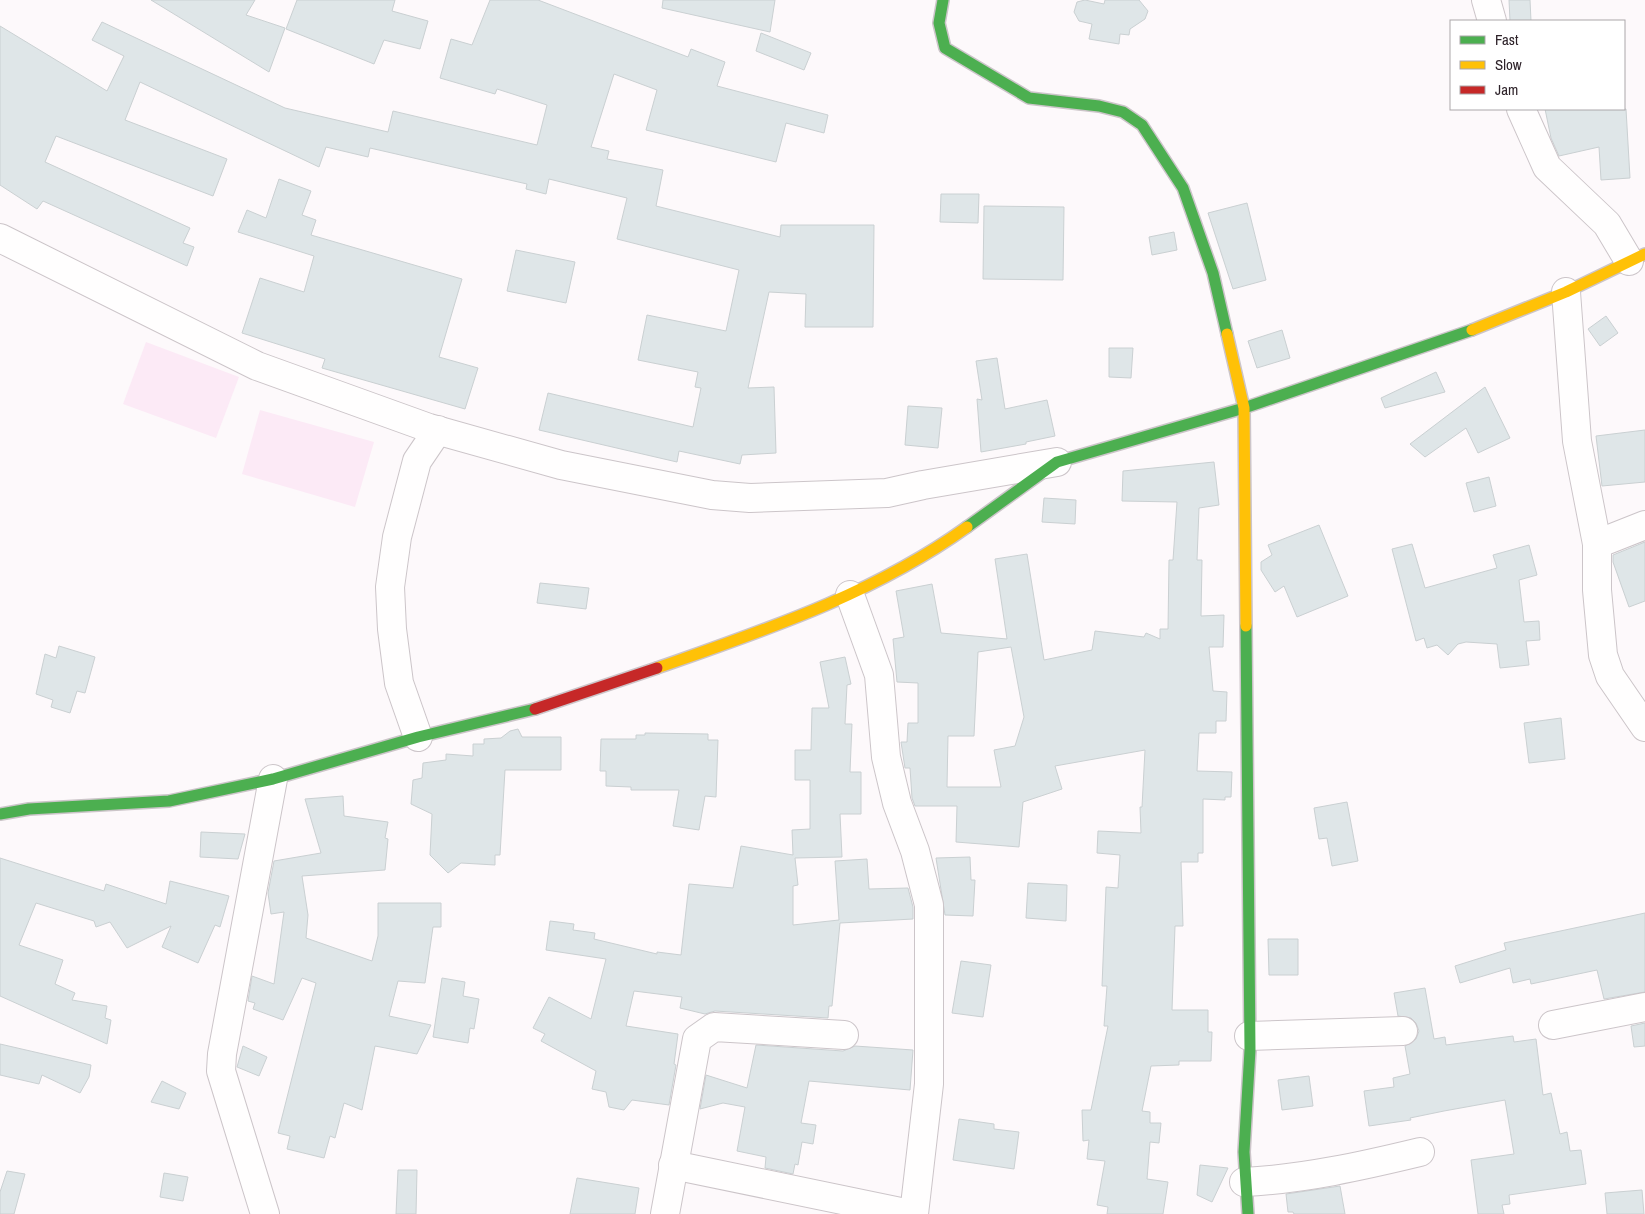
<svg xmlns="http://www.w3.org/2000/svg" width="1645" height="1214" font-family="'Archivo Narrow',sans-serif">
<style>
.park{fill:#fceaf6}
.building{fill:#dfe6e8;stroke:#cad0d2;fill-rule:evenodd}
.lines{fill:none;stroke-linecap:round;stroke-linejoin:round}
.street-casing{stroke:#ccc5c9;stroke-width:30}
.fast-casing{stroke:#ccc5c9;stroke-width:14}
.slow-casing{stroke:#ccc5c9;stroke-width:14}
.jam-casing{stroke:#ccc5c9;stroke-width:14}
.street{stroke:#fffefe;stroke-width:28}
.fast{stroke:#4caf50;stroke-width:11}
.slow{stroke:#ffc107;stroke-width:11}
.jam{stroke:#c62828;stroke-width:11}
</style>
<rect width="100%" height="100%" fill="#fdf9fb"/>
<g class="park">
<polygon points="146,342 239,377 216,438 123,404"/>
<polygon points="260,410 374,442 355,507 242,474"/>
</g>
<g class="building">
<polygon points="151,0 255,0 246,15 285,28 269,72"/>
<polygon points="297,0 395,0 392,11 428,21 420,49 384,40 374,64 286,29"/>
<polygon points="490,0 538,0 688,57 691,49 725,62 717,86 828,115 824,133 786,123 776,162 646,130 657,90 614,74 591,147 609,151 607,159 663,170 656,206 780,237 781,225 874,225 873,327 805,327 806,294 769,292 748,388 774,387 776,453 742,455 740,464 679,451 677,462 539,430 548,393 693,427 701,388 695,387 698,372 638,360 647,315 726,331 739,270 617,239 627,198 549,179 546,194 526,189 527,184 370,148 368,157 326,147 319,167 140,82 125,120 227,159 213,196 56,136 45,162 190,228 183,243 194,247 187,266 43,201 37,209 0,185 0,26 107,91 124,56 92,40 102,22 285,108 388,132 393,111 537,145 547,105 497,89 495,94 440,78 451,39 472,45"/>
<polygon points="663,0 775,0 770,32 662,8"/>
<polygon points="1085,0 1104,4 1105,0 1139,0 1148,11 1145,19 1130,29 1129,35 1120,34 1119,44 1089,39 1092,24 1079,21 1074,12 1077,2"/>
<polygon points="1509,0 1530,0 1531,21 1510,21"/>
<polygon points="761,33 811,53 804,70 756,51"/>
<polygon points="1545,109 1626,109 1630,178 1601,180 1599,147 1559,156 1551,138"/>
<polygon points="279,179 311,191 302,215 316,220 311,235 462,279 439,357 478,368 465,409 322,368 325,359 242,333 260,278 304,292 314,256 238,232 247,210 266,218"/>
<polygon points="941,194 979,194 978,223 940,222"/>
<polygon points="1247,203 1266,280 1233,289 1208,213"/>
<polygon points="984,206 1064,207 1063,280 983,279"/>
<polygon points="1174,232 1177,250 1152,255 1149,237"/>
<polygon points="516,250 575,262 566,303 507,291"/>
<polygon points="1606,316 1618,333 1600,346 1588,329"/>
<polygon points="1282,330 1290,358 1257,368 1248,341"/>
<polygon points="1109,348 1133,348 1131,378 1109,377"/>
<polygon points="997,358 1005,409 1047,400 1055,436 1026,442 1026,444 981,452 977,399 982,400 976,361"/>
<polygon points="1436,372 1445,392 1385,408 1381,398"/>
<polygon points="1485,387 1510,438 1478,453 1466,428 1425,457 1410,444"/>
<polygon points="908,406 942,408 938,448 905,445"/>
<polygon points="1645,430 1645,482 1602,486 1596,436"/>
<path d="M1214,462L1219,505L1199,508L1197,560H1202L1201,616L1224,615L1223,647H1209L1213,691L1227,692L1226,721H1216V733H1199L1197,771L1232,772L1231,797H1225V800L1203,799V853H1198V862H1181L1183,926H1175L1172,1010H1208V1032H1212L1211,1061H1179V1065L1151,1066L1142,1111L1150,1112V1123H1161L1159,1143L1150,1142L1147,1179L1168,1182L1163,1214H1107L1108,1207L1097,1205L1105,1161L1087,1159L1089,1140L1083,1141L1082,1110H1091L1108,1026H1104L1107,986H1102L1106,887L1118,888L1120,855L1097,853L1098,831L1141,833L1140,807H1142L1145,750L1055,766L1062,789L1023,802L1019,847L956,842L957,806H915L912,798L910,768H905L901,742H907L908,723H918V683L897,682L893,639L904,637L896,591L932,584L941,633L1007,639L995,559L1027,554L1044,660L1092,650L1095,631L1144,637L1146,633L1160,639V629H1168L1169,560H1173L1177,502L1122,501L1123,471ZM1011,647L1024,717L1015,746L994,750L1001,787H947L948,736H974L978,652Z"/>
<polygon points="1489,477 1496,506 1474,512 1466,483"/>
<polygon points="1044,498 1076,500 1075,524 1042,522"/>
<polygon points="1319,525 1348,596 1297,617 1284,586 1275,592 1261,570 1261,562 1272,555 1268,545"/>
<polygon points="1645,542 1645,601 1629,607 1613,562 1613,555"/>
<polygon points="1412,544 1425,588 1497,568 1493,555 1529,545 1537,575 1519,580 1524,622 1539,621 1540,640 1526,641 1529,665 1500,668 1497,644 1466,642 1458,644 1448,655 1437,645 1427,648 1424,638 1416,641 1392,549"/>
<polygon points="540,583 589,588 586,609 537,603"/>
<polygon points="59,646 95,657 85,693 77,691 70,713 51,707 53,700 36,694 45,654 56,658"/>
<polygon points="845,657 851,684 847,685 845,724 852,724 850,772 861,772 861,814 840,814 842,857 795,858 798,885 793,886 793,925 839,920 835,861 867,859 869,889 908,888 913,907 913,919 840,923 832,1006 829,1006 828,1018 715,1011 705,1014 680,1008 682,997 634,991 626,1026 678,1034 674,1064 676,1065 669,1105 632,1100 624,1110 609,1107 606,1092 592,1089 596,1071 541,1041 545,1034 533,1028 549,997 591,1019 606,959 546,950 550,921 574,924 573,930 595,933 594,939 657,954 657,952 681,955 689,884 733,888 741,846 793,855 792,830 810,829 810,780 795,780 795,750 811,750 812,708 829,708 820,662"/>
<polygon points="1561,718 1565,759 1529,763 1524,723"/>
<polygon points="518,729 522,737 561,737 561,770 505,770 500,855 495,855 495,865 461,863 448,873 430,855 432,814 411,804 413,780 422,778 423,763 446,760 446,754 473,756 473,744 484,744 484,739 501,738 510,731"/>
<polygon points="645,733 708,734 708,740 718,740 716,797 705,796 699,830 673,826 679,790 631,790 631,787 606,786 606,771 600,771 601,739 636,739 636,735 645,735"/>
<polygon points="343,796 344,816 388,822 385,838 388,839 385,870 302,876 308,915 306,938 372,961 378,936 378,903 441,903 441,927 433,927 425,983 398,981 389,1016 431,1025 417,1054 375,1046 362,1110 344,1103 335,1138 330,1136 324,1158 287,1149 290,1136 278,1133 316,983 302,978 283,1020 253,1009 255,1003 248,1001 252,976 274,984 284,912 271,914 268,893 274,861 321,853 305,799"/>
<polygon points="1347,802 1358,861 1332,866 1327,838 1319,839 1314,808"/>
<polygon points="201,832 245,834 238,859 200,857"/>
<polygon points="970,857 971,880 975,880 973,916 945,915 936,858"/>
<polygon points="0,858 104,891 106,884 166,904 170,881 229,896 220,927 215,925 198,963 162,947 171,926 127,948 110,922 96,927 94,921 36,903 19,945 63,960 55,984 75,993 72,1000 107,1006 105,1018 111,1020 107,1044 0,996"/>
<polygon points="1028,883 1067,885 1066,921 1026,918"/>
<polygon points="1645,913 1645,992 1604,999 1597,970 1531,984 1530,979 1513,983 1510,968 1460,983 1455,966 1506,950 1504,943"/>
<polygon points="1268,939 1298,939 1298,975 1269,975"/>
<polygon points="961,961 991,965 983,1017 952,1013"/>
<polygon points="442,978 465,982 463,996 479,999 474,1029 470,1028 468,1043 433,1037"/>
<polygon points="1425,988 1434,1039 1445,1037 1446,1045 1513,1036 1514,1042 1536,1039 1543,1095 1551,1093 1560,1134 1567,1132 1570,1151 1581,1150 1586,1184 1509,1195 1510,1204 1502,1205 1504,1214 1478,1214 1471,1160 1514,1154 1505,1100 1444,1111 1410,1118 1411,1120 1369,1126 1364,1091 1394,1087 1393,1078 1410,1074 1405,1046 1416,1039 1419,1031 1416,1023 1411,1018 1398,1016 1394,993"/>
<polygon points="1645,1023 1645,1046 1634,1047 1631,1026"/>
<polygon points="0,1044 91,1065 89,1077 80,1093 42,1075 39,1084 0,1075"/>
<polygon points="756,1045 843,1051 855,1046 913,1050 910,1090 809,1081 801,1123 816,1125 813,1144 802,1142 798,1165 795,1164 793,1174 765,1168 766,1157 737,1151 745,1107 723,1103 700,1109 706,1075 747,1088"/>
<polygon points="243,1046 267,1057 259,1076 237,1067"/>
<polygon points="1309,1076 1313,1106 1282,1110 1278,1080"/>
<polygon points="162,1081 186,1093 179,1109 151,1102"/>
<polygon points="959,1119 994,1124 994,1129 1019,1132 1014,1169 953,1160"/>
<polygon points="1200,1165 1228,1168 1212,1202 1197,1195"/>
<polygon points="398,1170 417,1170 416,1214 396,1214"/>
<polygon points="7,1171 25,1174 14,1214 0,1214 0,1192"/>
<polygon points="164,1173 188,1177 183,1201 160,1197"/>
<polygon points="577,1178 639,1188 635,1214 570,1214"/>
<polygon points="1340,1186 1345,1214 1294,1214 1293,1212 1288,1212 1286,1194"/>
<polygon points="1642,1190 1644,1214 1607,1214 1605,1193"/>
</g>
<g class="lines">
<defs>
<g id="street">
<polyline points="1486,0 1492,21"/>
<polyline points="1521,109 1547,167 1607,224 1629,261"/>
<polyline points="0,238 257,366 429,428 561,465 712,495 750,498 887,493 923,485 1057,462"/>
<polyline points="1566,292 1577,441 1597,544 1597,590 1603,655 1610,676 1645,727"/>
<polyline points="1597,544 1645,525"/>
<polyline points="850,595 879,675 886,757 897,803 915,851 929,905 929,1084 914,1214"/>
<polyline points="418,737 399,683 392,629 390,587 397,537 417,461 438,430"/>
<polyline points="1553,1025 1645,1007"/>
<polyline points="1249,1036 1403,1031"/>
<polyline points="673,1165 910,1214"/>
<path d="M1244,1182C1304,1179 1362,1166 1420,1152"/>
<polyline points="265,1214 221,1071 222,1054 273,779"/>
<polyline points="665,1214 697,1039 714,1027 844,1035"/>
</g>
<g id="fast">
<polyline points="943,0 939,23 945,48 1029,98 1099,106 1123,112 1142,125 1183,188 1213,273 1227,334"/>
<polyline points="967,527 1057,462 1244,408 1472,330"/>
<polyline points="1246,626 1250,1050 1244,1152 1248,1214"/>
<polyline points="0,814 29,809 169,801 273,779 418,737 535,709"/>
</g>
<g id="slow">
<polyline points="1472,330 1566,292 1645,254"/>
<polyline points="1227,334 1244,408 1246,626"/>
<path d="M657,668C765,630 874,594 967,527"/>
</g>
<polyline id="jam" points="535,709 657,668"/>
</defs>
<use href="#street" class="street-casing"/>
<use href="#fast" class="fast-casing"/>
<use href="#slow" class="slow-casing"/>
<use href="#jam" class="jam-casing"/>
<use href="#street" class="street"/>
<use href="#fast" class="fast"/>
<use href="#slow" class="slow"/>
<use href="#jam" class="jam"/>
</g>
<rect x="1450" y="20" width="175" height="90" fill="#ffffff" stroke="#aba7aa"/>
<rect x="1460" y="36" width="25" height="8" fill="#4caf50" stroke="#aba7aa"/>
<text x="1495" y="45" font-size="15" fill="#2e232a">Fast</text>
<rect x="1460" y="61" width="25" height="8" fill="#ffc107" stroke="#aba7aa"/>
<text x="1495" y="70" font-size="15" fill="#2e232a">Slow</text>
<rect x="1460" y="86" width="25" height="8" fill="#c62828" stroke="#aba7aa"/>
<text x="1495" y="95" font-size="15" fill="#2e232a">Jam</text>
</svg>
